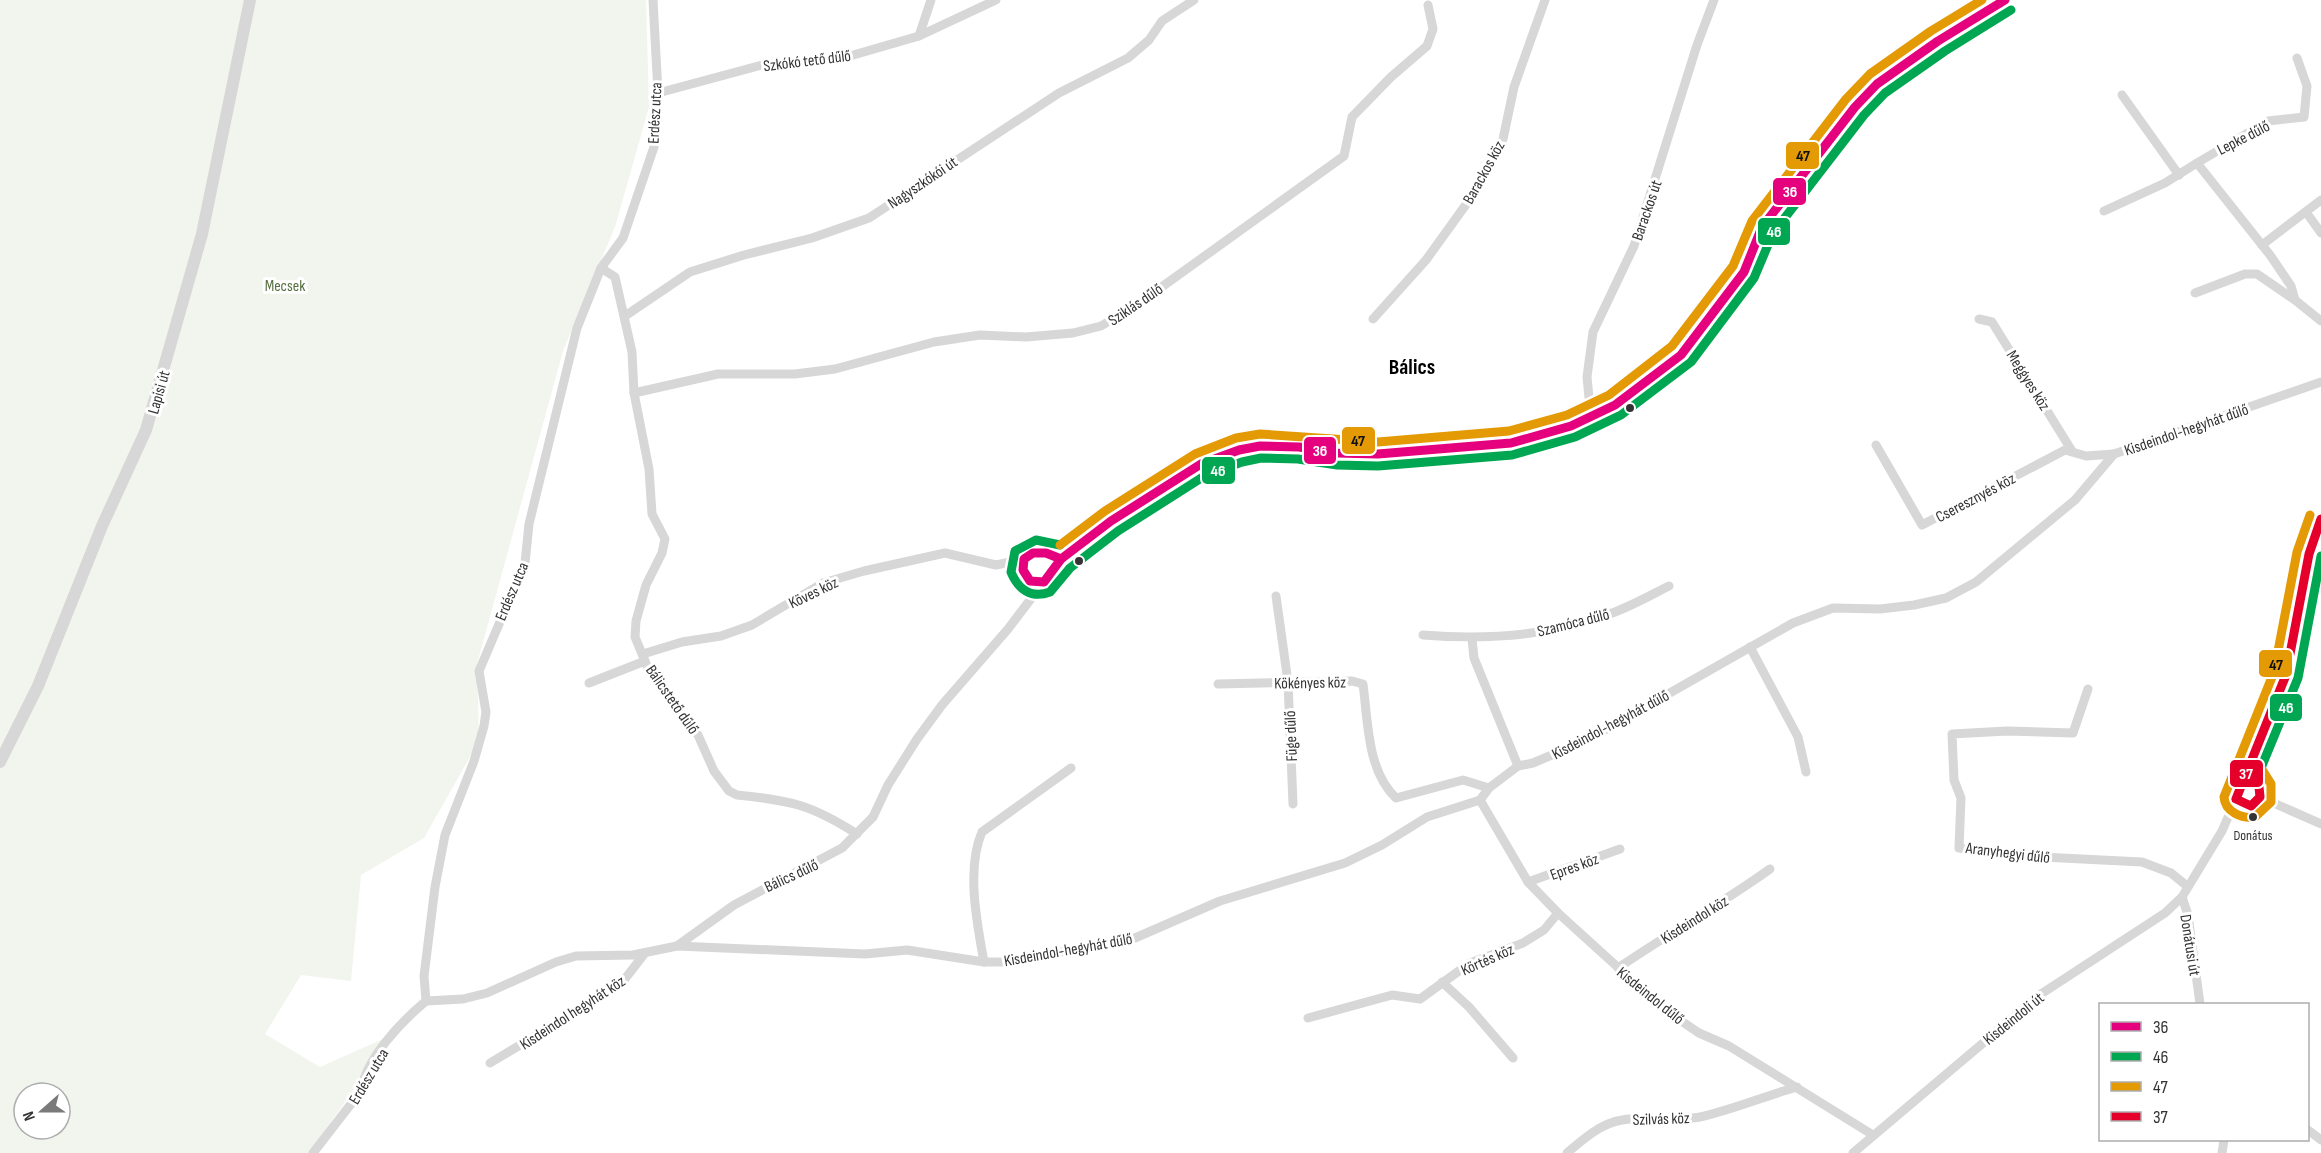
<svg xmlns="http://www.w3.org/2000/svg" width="2321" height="1153" font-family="'Sofia Sans Condensed',sans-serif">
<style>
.green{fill:#f1f5ed;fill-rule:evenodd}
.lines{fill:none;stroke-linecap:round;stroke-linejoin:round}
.minor{stroke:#d7d7d7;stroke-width:9}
.tertiary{stroke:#d7d7d7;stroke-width:12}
.bus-1-casing{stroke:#fff;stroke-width:14}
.bus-2-casing{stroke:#fff;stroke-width:14}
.bus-3-casing{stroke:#fff;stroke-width:14}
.bus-4-casing{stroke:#fff;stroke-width:14}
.bus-1{stroke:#e5007d;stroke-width:9}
.bus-2{stroke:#00a651;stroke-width:9}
.bus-3{stroke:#e39a05;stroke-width:9}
.bus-4{stroke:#e4002b;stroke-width:9}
.bus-dot{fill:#333;stroke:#fff;stroke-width:2}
.labels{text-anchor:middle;stroke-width:6;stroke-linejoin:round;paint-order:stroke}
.bus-label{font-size:14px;fill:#333;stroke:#fff}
.street-label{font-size:16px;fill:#333;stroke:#fff}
.park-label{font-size:16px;fill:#56703f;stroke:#fff}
.district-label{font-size:22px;font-weight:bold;fill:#000;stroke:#fff}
.line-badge{stroke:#fff;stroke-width:2}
.badge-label{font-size:16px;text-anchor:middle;font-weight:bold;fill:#fff}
.pale-badge-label{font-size:16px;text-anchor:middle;font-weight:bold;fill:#111}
</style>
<rect width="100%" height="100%" fill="#fff"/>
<path class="green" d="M0,0H646L649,107L615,227L563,351L477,664L479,741L424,838L361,875L351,981L301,975L265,1034L320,1067L392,1035L309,1153H0ZM24,1093H60V1129H24Z"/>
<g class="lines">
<g class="minor">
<polyline points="919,36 996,0"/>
<polyline points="2297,58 2307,86 2304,117 2268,121 2197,163 2270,255 2291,286 2295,300 2321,321"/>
<polyline points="658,93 762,65 843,58 919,36 931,0"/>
<polyline points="2122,95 2179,175"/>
<polyline points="2104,211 2165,183 2197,163"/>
<polyline points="2306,212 2321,233"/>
<polyline points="2262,245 2321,200"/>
<path d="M601,268L615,277L632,352L634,393L649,469L652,514L665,539L662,553L646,585L636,621L635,637L647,666L674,706L698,735L714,771L729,791L737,795C790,800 812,805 857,834"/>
<polyline points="2195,293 2245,274 2257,274 2295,300"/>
<polyline points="625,316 690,272 744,255 812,238 869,218 1059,93 1128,58 1149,40 1162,21 1194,0"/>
<polyline points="1373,319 1426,260 1475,192 1503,139 1514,87 1545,0"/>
<polyline points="1979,319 1992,322 2072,451"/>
<polyline points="634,393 718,374 795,374 835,369 934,342 980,335 1026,337 1073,333 1101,326 1138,304 1344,156 1352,117 1391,77 1427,46 1433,29 1428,5"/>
<polyline points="1591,418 1587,377 1593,332 1634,246 1697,45 1714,0"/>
<polyline points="1876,445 1922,525 2065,450 2086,456 2114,454"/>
<path d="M1044,582L1028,579L1022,568L1024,559C1036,548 1047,552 1061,559"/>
<polyline points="1276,596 1288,682 1293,804"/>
<path d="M1423,635C1487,640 1554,636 1615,612C1633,605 1651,595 1669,586"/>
<polyline points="1472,639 1474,658 1518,766"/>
<polyline points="1750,647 1798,737 1806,772"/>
<polyline points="643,654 682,642 721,636 752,625 823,583 864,571 945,553 996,565 1024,559"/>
<polyline points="589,683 645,661"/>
<path d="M1218,684L1352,681L1363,684C1368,721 1367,771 1396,798L1463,780L1489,788"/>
<polyline points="2088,689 2073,733 2007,731 1952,734 1954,780 1961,798 1959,848 2004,855 2142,862 2171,873 2187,886"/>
<polyline points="2260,797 2321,824"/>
<polyline points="1480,800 1528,882 1558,913 1665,1010 1699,1033 1729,1046 1873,1135"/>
<polyline points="1528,882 1620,849"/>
<polyline points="677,946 865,954 907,950 984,962 1008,962 1135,938 1220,901 1345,863 1382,845 1427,817 1480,800 1489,788 1518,766 1533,763 1587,740 1793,623 1833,608 1880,609 1914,605 1946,598 1976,582 2075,500 2114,454 2321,382"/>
<path d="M984,962C977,924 966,868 982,832L1071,768"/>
<path d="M1618,968C1668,934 1721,904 1770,869"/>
<polyline points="1442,982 1469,1007 1513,1058"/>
<polyline points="426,1001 463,999 487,993 556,962 576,956 633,955 677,946 734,905 842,848 873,817 888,785 917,739 942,705 1008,629 1061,559 1111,521 1201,464 1239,450 1260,446 1378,454 1511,443 1571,426 1615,405 1681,355 1744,272 1762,227 1855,107 1877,84 1938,41 2005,0"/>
<polyline points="426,1001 424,976 435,887 445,835 474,761 484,726 486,712 479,671 525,563 529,524 577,328 601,268 623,238 654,147 658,93 653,0"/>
<polyline points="2200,1004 2188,915 2182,897 2222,831 2236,799 2244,805 2251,806 2260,797 2259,787 2249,771"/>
<polyline points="1308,1018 1392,995 1420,999 1470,963 1523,943 1544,930 1558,913"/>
<polyline points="490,1063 621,984 645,953"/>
<polyline points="2308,1130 2321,1140"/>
<path d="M313,1153L361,1091C366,1058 401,1022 426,1001"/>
<path d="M1567,1153C1582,1140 1601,1123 1622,1120C1648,1115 1673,1122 1700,1117C1732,1110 1765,1096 1797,1087"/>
<polyline points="1853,1153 2041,994 2165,913 2182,897"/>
<polyline points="2222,1153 2224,1140"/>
</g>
<g class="tertiary">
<polyline points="0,762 38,686 102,526 146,430 202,234 250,0"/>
<polyline points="2236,799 2286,675 2309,554 2321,519"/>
</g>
<defs>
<g id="bus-1">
<polygon points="1033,553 1046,553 1061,559 1044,582 1030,581 1023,570 1024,559"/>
<polyline points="1061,559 1111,521 1201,464 1239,450 1260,446 1299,447 1337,453 1378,454 1511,443 1571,426 1615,405 1681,355 1744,272 1762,227 1855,107 1877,84 1938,41 2005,0"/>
</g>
<g id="bus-2">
<path d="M1060,545L1036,540L1015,551L1011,572C1018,589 1031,599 1050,592L1070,568L1118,531L1206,475L1242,462L1261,458L1298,459L1337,465L1378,466L1512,455L1575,437L1621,415L1691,362L1754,278L1773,233L1864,115L1885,93L1945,51L2011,10"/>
<polyline points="2261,768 2298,678 2321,556"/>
</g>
<g id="bus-3">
<polyline points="1060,545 1105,511 1195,454 1236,438 1260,434 1378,442 1509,431 1567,415 1609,395 1672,346 1733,266 1752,221 1846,99 1870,74 1931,31 1982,0"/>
<path d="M2261,768L2271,784V802L2255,817C2242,819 2225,812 2224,797L2274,672L2297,552L2310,515"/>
</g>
<polyline id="bus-4" points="2249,771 2259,787 2260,797 2251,806 2236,799 2286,675 2309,554 2321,519"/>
</defs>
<use href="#bus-1" class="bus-1-casing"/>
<use href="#bus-2" class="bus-2-casing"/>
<use href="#bus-3" class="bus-3-casing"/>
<use href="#bus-4" class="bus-4-casing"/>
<use href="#bus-1" class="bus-1"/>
<use href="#bus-2" class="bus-2"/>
<use href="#bus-3" class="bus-3"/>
<use href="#bus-4" class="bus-4"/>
</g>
<g class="bus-dot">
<circle cx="1630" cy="408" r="5"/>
<circle cx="1079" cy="561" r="5"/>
<circle cx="2253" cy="817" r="5"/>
</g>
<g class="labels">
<g class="bus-label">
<text x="2253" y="840">Donátus</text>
</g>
<g class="street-label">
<text transform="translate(807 60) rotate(-7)" y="6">Szkókó tető dűlő</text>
<text transform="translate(654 113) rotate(-87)" y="6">Erdész utca</text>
<text transform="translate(2243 137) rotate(-27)" y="6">Lepke dűlő</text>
<text transform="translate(1483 172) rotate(-61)" y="6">Barackos köz</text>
<text transform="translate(922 182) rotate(-34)" y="6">Nagyszkókói út</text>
<text transform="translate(1646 210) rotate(-71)" y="6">Barackos út</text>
<text transform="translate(1135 304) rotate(-34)" y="6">Sziklás dűlő</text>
<text transform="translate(2029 380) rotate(58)" y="6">Meggyes köz</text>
<text transform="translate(158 392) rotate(-74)" y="6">Lapisi út</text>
<text transform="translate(2186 429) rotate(-19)" y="6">Kisdeindol-hegyhát dűlő</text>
<text transform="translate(1975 497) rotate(-28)" y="6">Cseresznyés köz</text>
<text transform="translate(511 591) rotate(-67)" y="6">Erdész utca</text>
<text transform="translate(813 592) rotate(-26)" y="6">Köves köz</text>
<text transform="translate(1573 622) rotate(-14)" y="6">Szamóca dűlő</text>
<text transform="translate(1310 682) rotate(-1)" y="6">Kökényes köz</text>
<text transform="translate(673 699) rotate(55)" y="6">Bálicstető dűlő</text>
<text transform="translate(1610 724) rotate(-28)" y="6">Kisdeindol-hegyhát dűlő</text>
<text transform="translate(1290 736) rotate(-92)" y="6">Füge dűlő</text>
<text transform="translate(2008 852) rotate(7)" y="6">Aranyhegyi dűlő</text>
<text transform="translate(1574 866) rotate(-20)" y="6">Epres köz</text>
<text transform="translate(791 875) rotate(-25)" y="6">Bálics dűlő</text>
<text transform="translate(1694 919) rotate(-32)" y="6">Kisdeindol köz</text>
<text transform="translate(2191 945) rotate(81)" y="6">Donátusi út</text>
<text transform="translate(1068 949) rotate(-10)" y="6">Kisdeindol-hegyhát dűlő</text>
<text transform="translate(1487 959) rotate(-24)" y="6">Körtés köz</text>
<text transform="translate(1651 995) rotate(39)" y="6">Kisdeindol dűlő</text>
<text transform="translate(572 1012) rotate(-33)" y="6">Kisdeindol hegyhát köz</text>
<text transform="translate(2013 1018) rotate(-39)" y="6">Kisdeindoli út</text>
<text transform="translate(368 1076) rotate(-59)" y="6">Erdész utca</text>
<text transform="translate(1661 1118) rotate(-2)" y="6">Szilvás köz</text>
</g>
<g class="park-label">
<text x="285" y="291">Mecsek</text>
</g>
<g class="district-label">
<text x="1412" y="374">Bálics</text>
</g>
</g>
<g class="line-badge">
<rect x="1785" y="141" width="35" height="29" rx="6" fill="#e39a05"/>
<rect x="1772" y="177" width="35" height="29" rx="6" fill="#e5007d"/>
<rect x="1757" y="217" width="34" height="29" rx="6" fill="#00a651"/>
<rect x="1341" y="426" width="35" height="29" rx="6" fill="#e39a05"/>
<rect x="1303" y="436" width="34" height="29" rx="6" fill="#e5007d"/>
<rect x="1201" y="456" width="35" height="29" rx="6" fill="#00a651"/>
<rect x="2258" y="649" width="35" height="29" rx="6" fill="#e39a05"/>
<rect x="2269" y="693" width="34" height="29" rx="6" fill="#00a651"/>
<rect x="2229" y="759" width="35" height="29" rx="6" fill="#e4002b"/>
</g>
<g class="badge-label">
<text x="1790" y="197">36</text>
<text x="1774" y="237">46</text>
<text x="1320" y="456">36</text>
<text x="1218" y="476">46</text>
<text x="2286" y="713">46</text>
<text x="2246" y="779">37</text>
</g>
<g class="pale-badge-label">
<text x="1803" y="161">47</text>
<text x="1358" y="446">47</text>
<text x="2276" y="670">47</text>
</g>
<rect x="2099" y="1003" width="210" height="138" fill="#ffffff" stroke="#adadad" stroke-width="1.5"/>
<rect x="2111" y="1022" width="30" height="9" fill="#e5007d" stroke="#adadad" stroke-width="1.5"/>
<text x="2153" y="1033" font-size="18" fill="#333333">36</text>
<rect x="2111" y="1052" width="30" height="9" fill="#00a651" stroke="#adadad" stroke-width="1.5"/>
<text x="2153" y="1063" font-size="18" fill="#333333">46</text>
<rect x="2111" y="1082" width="30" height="9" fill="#e39a05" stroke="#adadad" stroke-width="1.5"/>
<text x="2153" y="1093" font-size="18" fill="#333333">47</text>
<rect x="2111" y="1112" width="30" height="9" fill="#e4002b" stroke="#adadad" stroke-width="1.5"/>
<text x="2153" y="1123" font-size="18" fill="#333333">37</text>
<g transform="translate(42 1111) rotate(249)"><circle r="28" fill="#ffffff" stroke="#adadad" stroke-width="1.5"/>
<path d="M0-4.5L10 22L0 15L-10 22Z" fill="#7a7a7a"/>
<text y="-9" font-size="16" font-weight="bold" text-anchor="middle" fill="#333333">N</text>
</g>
</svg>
